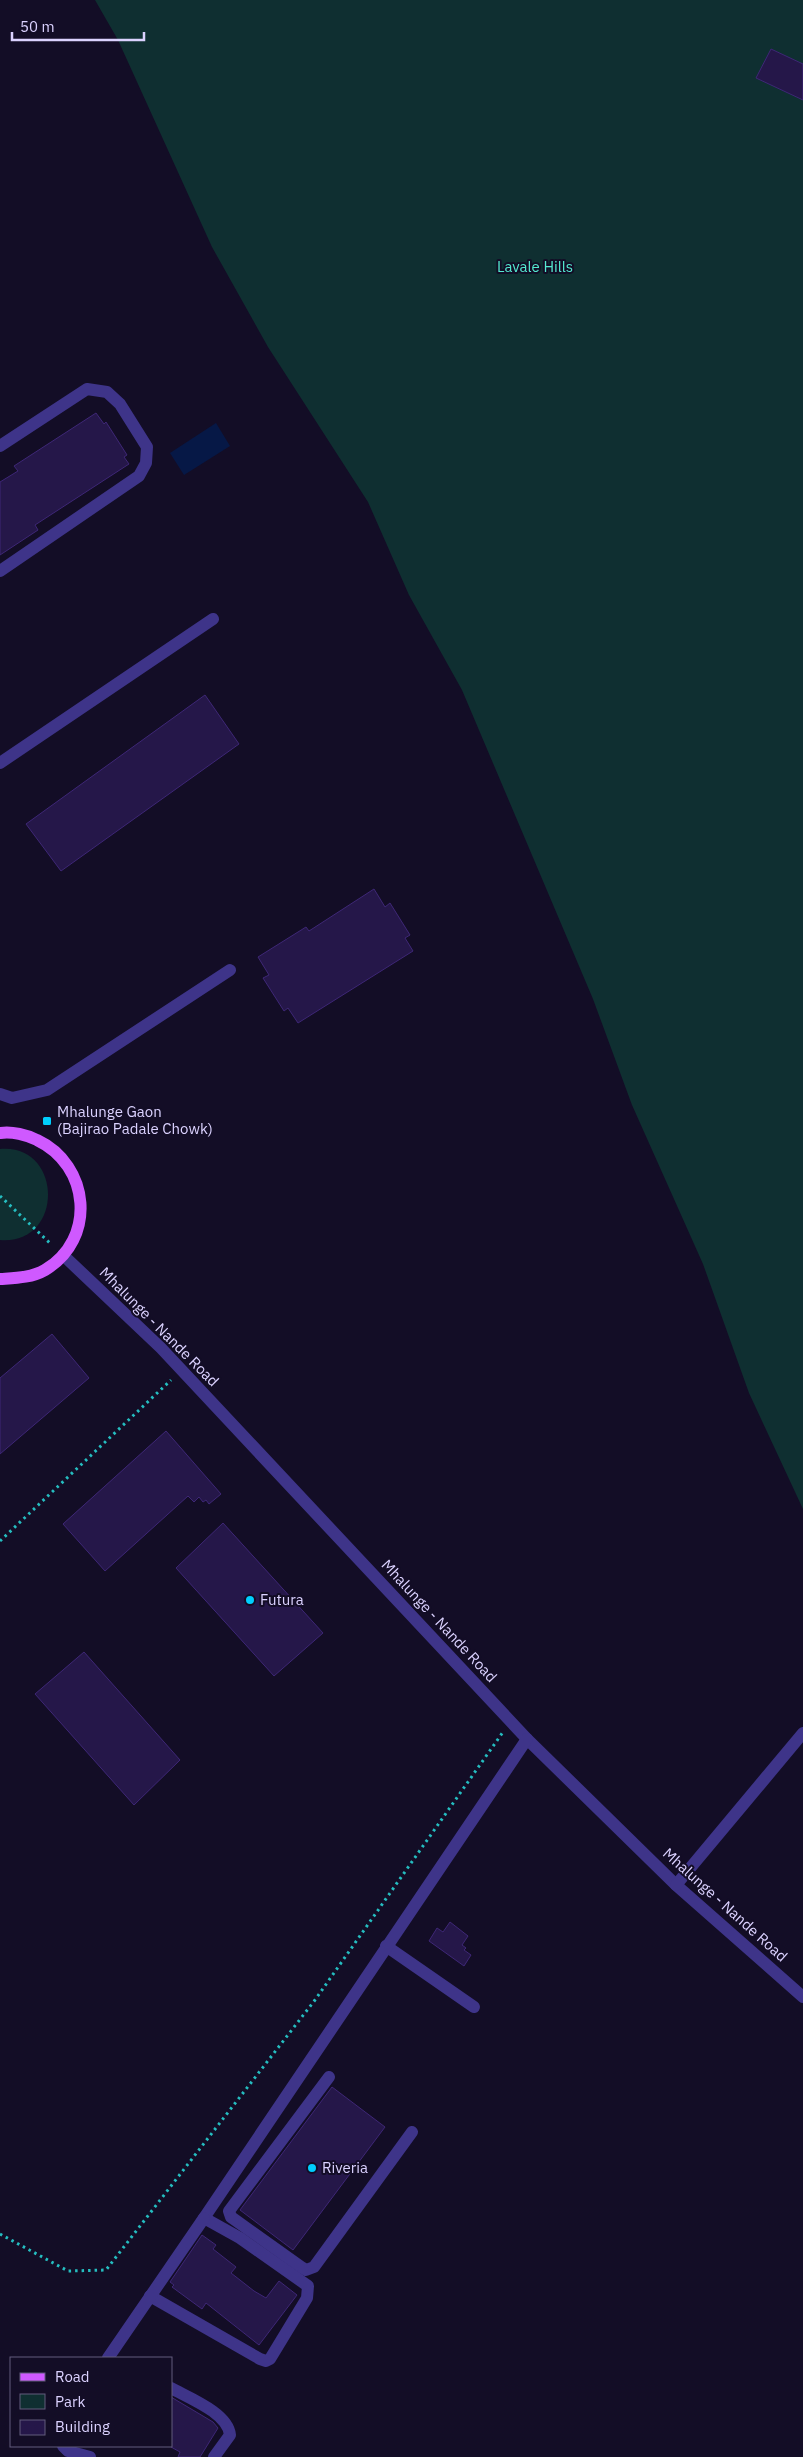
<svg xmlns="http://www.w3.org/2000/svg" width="803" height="2457" font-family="'IBM Plex Sans',sans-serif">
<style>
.green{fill:#0f2f31}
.water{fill:#061846}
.building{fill:#251749;stroke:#3e2776}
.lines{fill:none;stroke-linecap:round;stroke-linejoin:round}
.path{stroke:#25bdc0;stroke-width:3;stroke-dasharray:2.5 4;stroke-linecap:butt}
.minor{stroke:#3e3489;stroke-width:12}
.major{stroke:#cf59ff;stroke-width:12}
.poi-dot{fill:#00cefd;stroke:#130d26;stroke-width:2}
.labels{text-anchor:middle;stroke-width:4;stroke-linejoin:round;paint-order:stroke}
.park-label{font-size:15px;fill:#54e9d0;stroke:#130d26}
.poi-label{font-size:15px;fill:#dbd2ff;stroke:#130d26;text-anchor:start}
.street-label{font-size:15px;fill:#dbd2ff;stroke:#130d26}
</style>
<rect width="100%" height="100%" fill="#130d26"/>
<g class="green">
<polygon points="95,0 803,0 803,1509 749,1393 703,1264 632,1105 593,999 462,690 409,595 368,502 268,347 212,247 118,40"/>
<path d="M0,1149C63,1143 65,1245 0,1240Z"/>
</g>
<polygon class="water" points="216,423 230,446 184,475 170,453"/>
<g class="building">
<polygon points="771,49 803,64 803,100 756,78"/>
<polygon points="96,413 104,424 106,422 127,455 124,457 129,464 35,525 38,530 0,555 0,482 18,471 14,466"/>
<polygon points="205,695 239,744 61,871 26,824"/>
<polygon points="374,889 385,907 390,903 410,935 405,938 413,951 298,1023 288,1008 284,1011 263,978 269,975 258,957 306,927 309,931"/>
<polygon points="52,1334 89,1378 0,1454 0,1378"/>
<polygon points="166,1431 221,1494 209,1504 206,1500 203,1502 199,1497 194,1502 188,1496 105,1571 63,1524"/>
<polygon points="223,1523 323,1633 274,1676 176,1568"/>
<polygon points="84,1652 180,1760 134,1805 35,1694"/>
<polygon points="450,1922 468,1936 462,1945 466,1948 464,1950 471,1955 464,1966 429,1941 437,1928 443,1932"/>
<polygon points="332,2087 385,2127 293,2250 240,2210"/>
<polygon points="202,2235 216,2245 213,2249 236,2267 231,2273 254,2291 266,2298 279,2281 297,2295 259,2345 206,2303 202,2309 172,2287 174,2285 170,2282"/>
<polygon points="171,2397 213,2422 218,2428 200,2457 178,2457 180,2452 171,2447"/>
</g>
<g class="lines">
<g class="path">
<polyline points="0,1196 52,1245"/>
<polyline points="0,1541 171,1380"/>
<polyline points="0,2234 68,2271 106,2270 315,2000 503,1732"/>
</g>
<g class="minor">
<polyline points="0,446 87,389 107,392 120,404 147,447 146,463 139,476 0,571"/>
<polyline points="0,763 213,619"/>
<polyline points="0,1094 12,1098 47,1090 230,970"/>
<polyline points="63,1255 161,1348 527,1739 676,1885 803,1997"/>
<polyline points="676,1885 803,1733"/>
<polyline points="386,1946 474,2007"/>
<polyline points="329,2077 229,2211 231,2217 301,2267 306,2270 314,2267 412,2132"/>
<polyline points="150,2296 260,2359 266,2361 270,2359 307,2298 308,2286 240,2238 204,2218 527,1739"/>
<polyline points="108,2358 204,2218"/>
<path d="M171,2388C189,2398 228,2413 230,2435L214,2457"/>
<polyline points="63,2446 68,2451 90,2457"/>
</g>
<path class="major" d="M0,1133C12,1131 27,1135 37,1140C90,1165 97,1239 45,1270C31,1278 15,1278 0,1279"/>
</g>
<g class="poi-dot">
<rect x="42" y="1116" width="10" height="10" rx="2.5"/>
<circle cx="250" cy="1600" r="5"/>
<circle cx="312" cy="2168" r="5"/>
</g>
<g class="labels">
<g class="park-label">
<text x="535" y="272">Lavale Hills</text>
</g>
<g class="poi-label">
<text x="57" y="1117">Mhalunge Gaon<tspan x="57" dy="17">(Bajirao Padale Chowk)</tspan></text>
<text x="260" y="1605">Futura</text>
<text x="322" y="2173">Riveria</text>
</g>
<g class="street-label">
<text transform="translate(159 1327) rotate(45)" y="5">Mhalunge - Nande Road</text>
<text transform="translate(439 1621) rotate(47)" y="5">Mhalunge - Nande Road</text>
<text transform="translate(725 1905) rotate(42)" y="5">Mhalunge - Nande Road</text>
</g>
</g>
<rect x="10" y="2357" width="162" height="90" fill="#130d26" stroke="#635c7d"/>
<rect x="20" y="2373" width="25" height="8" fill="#cf59ff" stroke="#635c7d"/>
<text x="55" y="2382" font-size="15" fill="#dbd2ff">Road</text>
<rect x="20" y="2394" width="25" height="15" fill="#0f2f31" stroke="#635c7d"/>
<text x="55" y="2407" font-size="15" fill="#dbd2ff">Park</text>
<rect x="20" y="2420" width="25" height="15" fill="#251749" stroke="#635c7d"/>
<text x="55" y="2432" font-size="15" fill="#dbd2ff">Building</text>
<path d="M12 32v8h132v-8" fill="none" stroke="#dbd2ff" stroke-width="2.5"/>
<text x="20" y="32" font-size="15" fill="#dbd2ff" stroke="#130d26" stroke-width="4" paint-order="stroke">50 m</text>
</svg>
